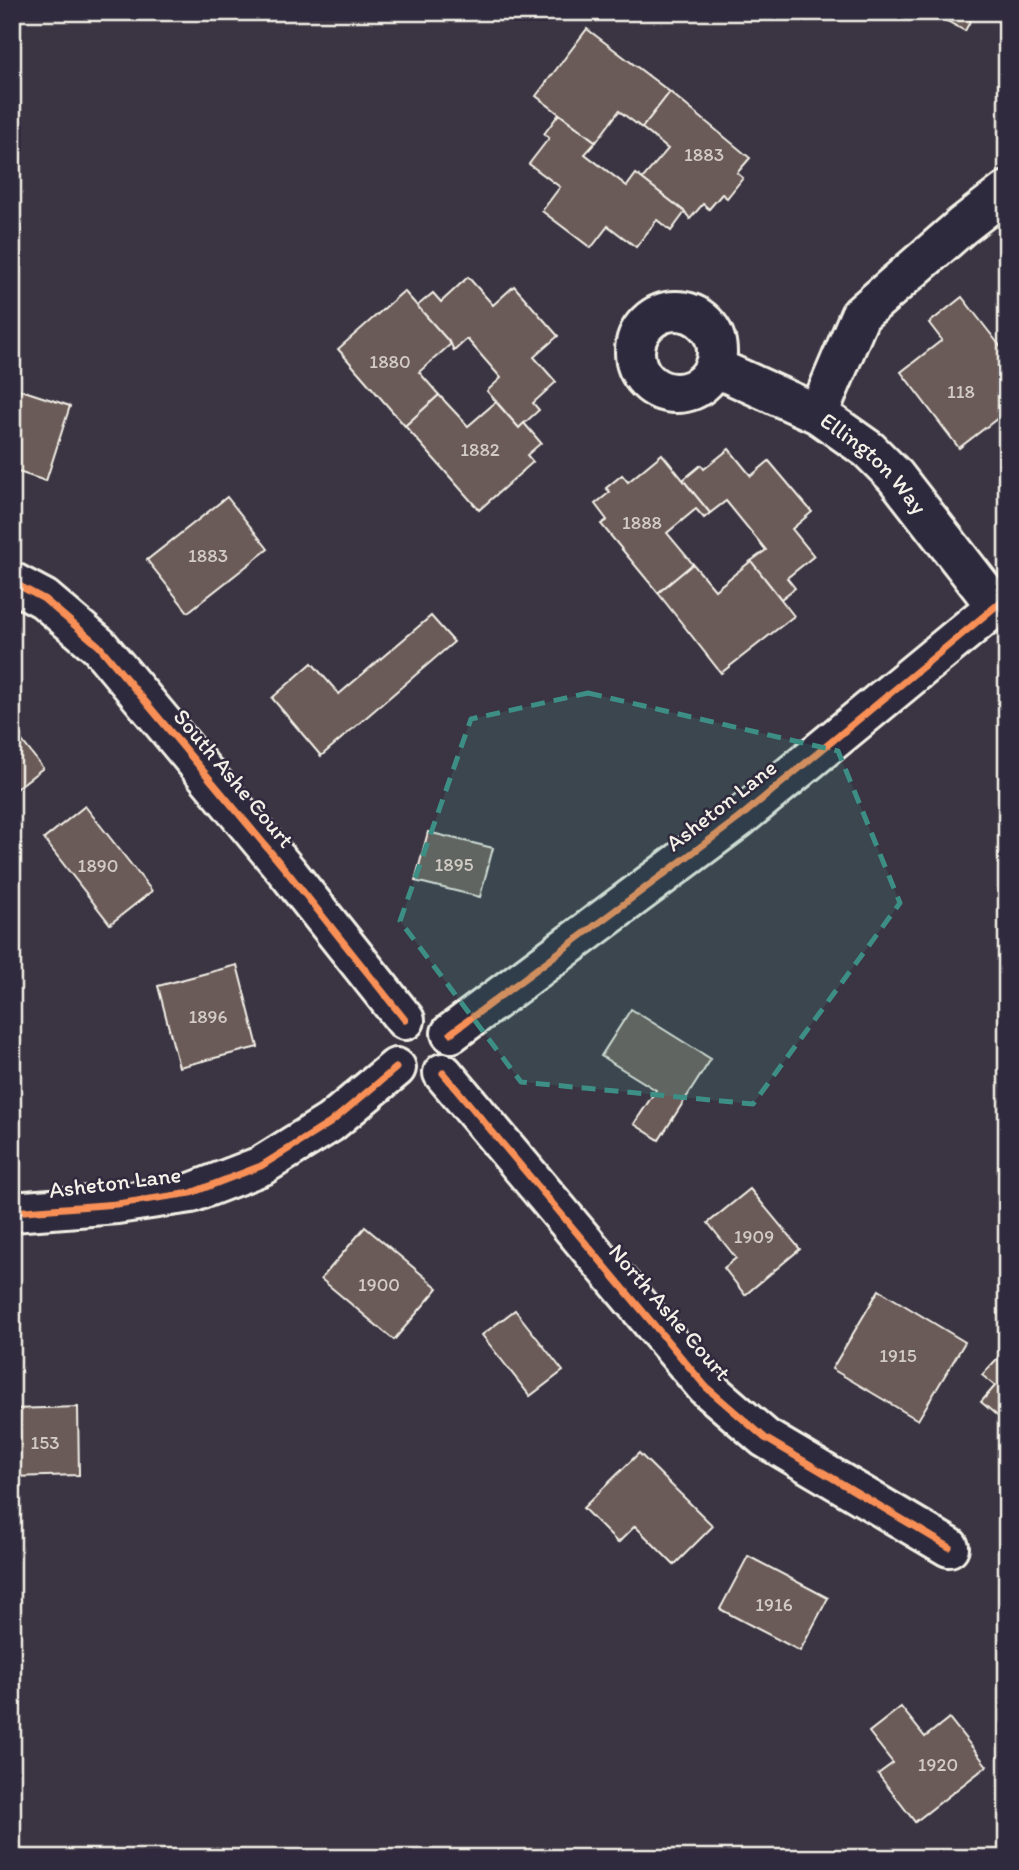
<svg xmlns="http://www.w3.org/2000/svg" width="1019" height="1870" font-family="Itim,sans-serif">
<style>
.building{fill:#6a5a58;stroke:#f4f1e8;stroke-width:2}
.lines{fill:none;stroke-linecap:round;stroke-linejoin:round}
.minor-casing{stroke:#f4f1e8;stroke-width:44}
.minor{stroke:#2f2a3d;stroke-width:38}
.cycleway-casing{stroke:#2f2a3d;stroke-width:11}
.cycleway{stroke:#f78f57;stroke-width:7}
.marked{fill:#3d8f86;fill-opacity:0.2;stroke:#3d8f86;stroke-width:5;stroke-dasharray:14 9;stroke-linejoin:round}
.labels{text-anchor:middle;stroke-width:5;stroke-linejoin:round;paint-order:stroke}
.number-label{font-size:19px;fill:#d2cbc4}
.street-label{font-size:23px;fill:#f4f1e8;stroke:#2f2a3d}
</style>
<rect width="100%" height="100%" fill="#3b3442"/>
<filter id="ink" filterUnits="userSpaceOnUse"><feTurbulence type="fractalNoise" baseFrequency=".0143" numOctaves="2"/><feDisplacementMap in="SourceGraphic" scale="14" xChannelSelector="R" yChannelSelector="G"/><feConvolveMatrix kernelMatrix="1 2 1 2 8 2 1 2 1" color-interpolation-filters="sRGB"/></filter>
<g filter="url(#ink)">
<g class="building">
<polygon points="931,12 975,12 965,31"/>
<polygon points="587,29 670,92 642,128 619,111 596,142 536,96"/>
<polygon points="670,92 750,158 737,173 743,178 727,198 722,194 709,209 703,204 690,219 685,212 642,179 668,149 642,128"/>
<polygon points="559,114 596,142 585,154 627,186 636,174 685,212 671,231 657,220 636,247 608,226 591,248 542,211 560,187 529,164 549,138 544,134"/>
<polygon points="468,277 493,305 514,286 558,336 534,357 556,382 533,403 539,410 519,428 487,391 501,378 467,339 454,351 451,344 417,306 433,293 441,302"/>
<polygon points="404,291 451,344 419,372 439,395 405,426 338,349"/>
<polygon points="962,297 1007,355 1007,411 959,448 901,372 942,340 929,323"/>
<polygon points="18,389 70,406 46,481 12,470 12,406"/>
<polygon points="439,395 468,426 496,402 519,428 524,423 541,443 527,455 533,462 479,510 405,426"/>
<polygon points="729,449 751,476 769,461 812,512 792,529 814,556 787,578 795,588 781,599 751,561 766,550 726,501 710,513 683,480 701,465 704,469"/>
<polygon points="662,454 710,513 704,518 696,509 667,533 693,564 658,593 601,524 607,520 595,504 610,492 606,488 622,475 628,482"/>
<polygon points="227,497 268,549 188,612 147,560"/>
<polygon points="751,561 794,616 721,673 658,593 693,564 715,590"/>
<polygon points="431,616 454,642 321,756 272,698 312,663 339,694"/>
<polygon points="12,728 43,768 12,792"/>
<polygon points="85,806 152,891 110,924 44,839"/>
<polygon points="428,832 493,848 480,897 415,881"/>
<polygon points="237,965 258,1047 179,1067 158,986"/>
<polygon points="631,1009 711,1059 659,1140 634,1124 656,1090 601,1056"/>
<polygon points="750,1189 800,1249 745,1295 724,1268 736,1258 708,1223"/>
<polygon points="365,1227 438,1288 394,1340 321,1279"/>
<polygon points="879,1290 965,1342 918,1420 832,1369"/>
<polygon points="515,1310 563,1371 530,1396 482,1335"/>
<polygon points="1007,1348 1007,1424 981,1402 995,1386 982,1375"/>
<polygon points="78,1407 79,1475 12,1477 12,1409"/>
<polygon points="639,1453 713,1526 674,1565 635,1526 618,1543 583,1508"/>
<polygon points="748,1556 828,1598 800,1651 720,1609"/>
<polygon points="901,1707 925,1737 949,1718 987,1766 915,1822 878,1774 893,1763 869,1732"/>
</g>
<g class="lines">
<defs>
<g id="minor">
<circle cx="676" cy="352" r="41"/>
<path id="s1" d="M714,367L818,414L869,450L895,476L996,606"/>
<polyline points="818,414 860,315 962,226 1007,191"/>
<polyline points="12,582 44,599 99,646 289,874 405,1020"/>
<polyline points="451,1033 739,818 1007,597"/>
<polyline points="443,1073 706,1387 765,1438 949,1547"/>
<polyline points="12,1212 117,1204 191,1193 261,1166 330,1123 396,1068"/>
</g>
</defs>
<use href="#minor" class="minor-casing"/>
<use href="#minor" class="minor"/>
<defs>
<g id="cycleway">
<polyline points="12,582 44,599 99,646 289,874 405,1020"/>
<polyline points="451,1033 739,818 1007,597"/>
<polyline points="443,1073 706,1387 765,1438 949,1547"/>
<polyline points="12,1212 117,1204 191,1193 261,1166 330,1123 396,1068"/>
</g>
</defs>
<use href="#cycleway" class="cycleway-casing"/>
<use href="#cycleway" class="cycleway"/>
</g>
</g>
<path class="marked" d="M588,693L838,751L900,903L753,1104L521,1082L400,921L471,719Z"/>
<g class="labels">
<g class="number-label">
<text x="704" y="161">1883</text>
<text x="390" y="368">1880</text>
<text x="961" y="398">118</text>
<text x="480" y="456">1882</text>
<text x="642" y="529">1888</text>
<text x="208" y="562">1883</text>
<text x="454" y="871">1895</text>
<text x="98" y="872">1890</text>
<text x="208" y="1023">1896</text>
<text x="754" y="1243">1909</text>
<text x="379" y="1291">1900</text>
<text x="898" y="1362">1915</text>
<text x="45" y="1449">153</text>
<text x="774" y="1611">1916</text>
<text x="938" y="1771">1920</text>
</g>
<g class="street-label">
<text dy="8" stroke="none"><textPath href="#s1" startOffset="189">Ellington Way</textPath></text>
<text transform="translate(234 778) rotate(50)" y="8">South Ashe Court</text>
<text transform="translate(721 805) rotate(-38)" y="8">Asheton Lane</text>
<text transform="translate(115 1182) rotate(-7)" y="8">Asheton Lane</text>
<text transform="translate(670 1312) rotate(49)" y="8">North Ashe Court</text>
</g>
</g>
<rect width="1019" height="1870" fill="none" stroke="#2f2a3d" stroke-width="42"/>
<rect x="21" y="21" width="977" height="1828" fill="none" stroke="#f4f1e8" stroke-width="2.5" filter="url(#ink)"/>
</svg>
